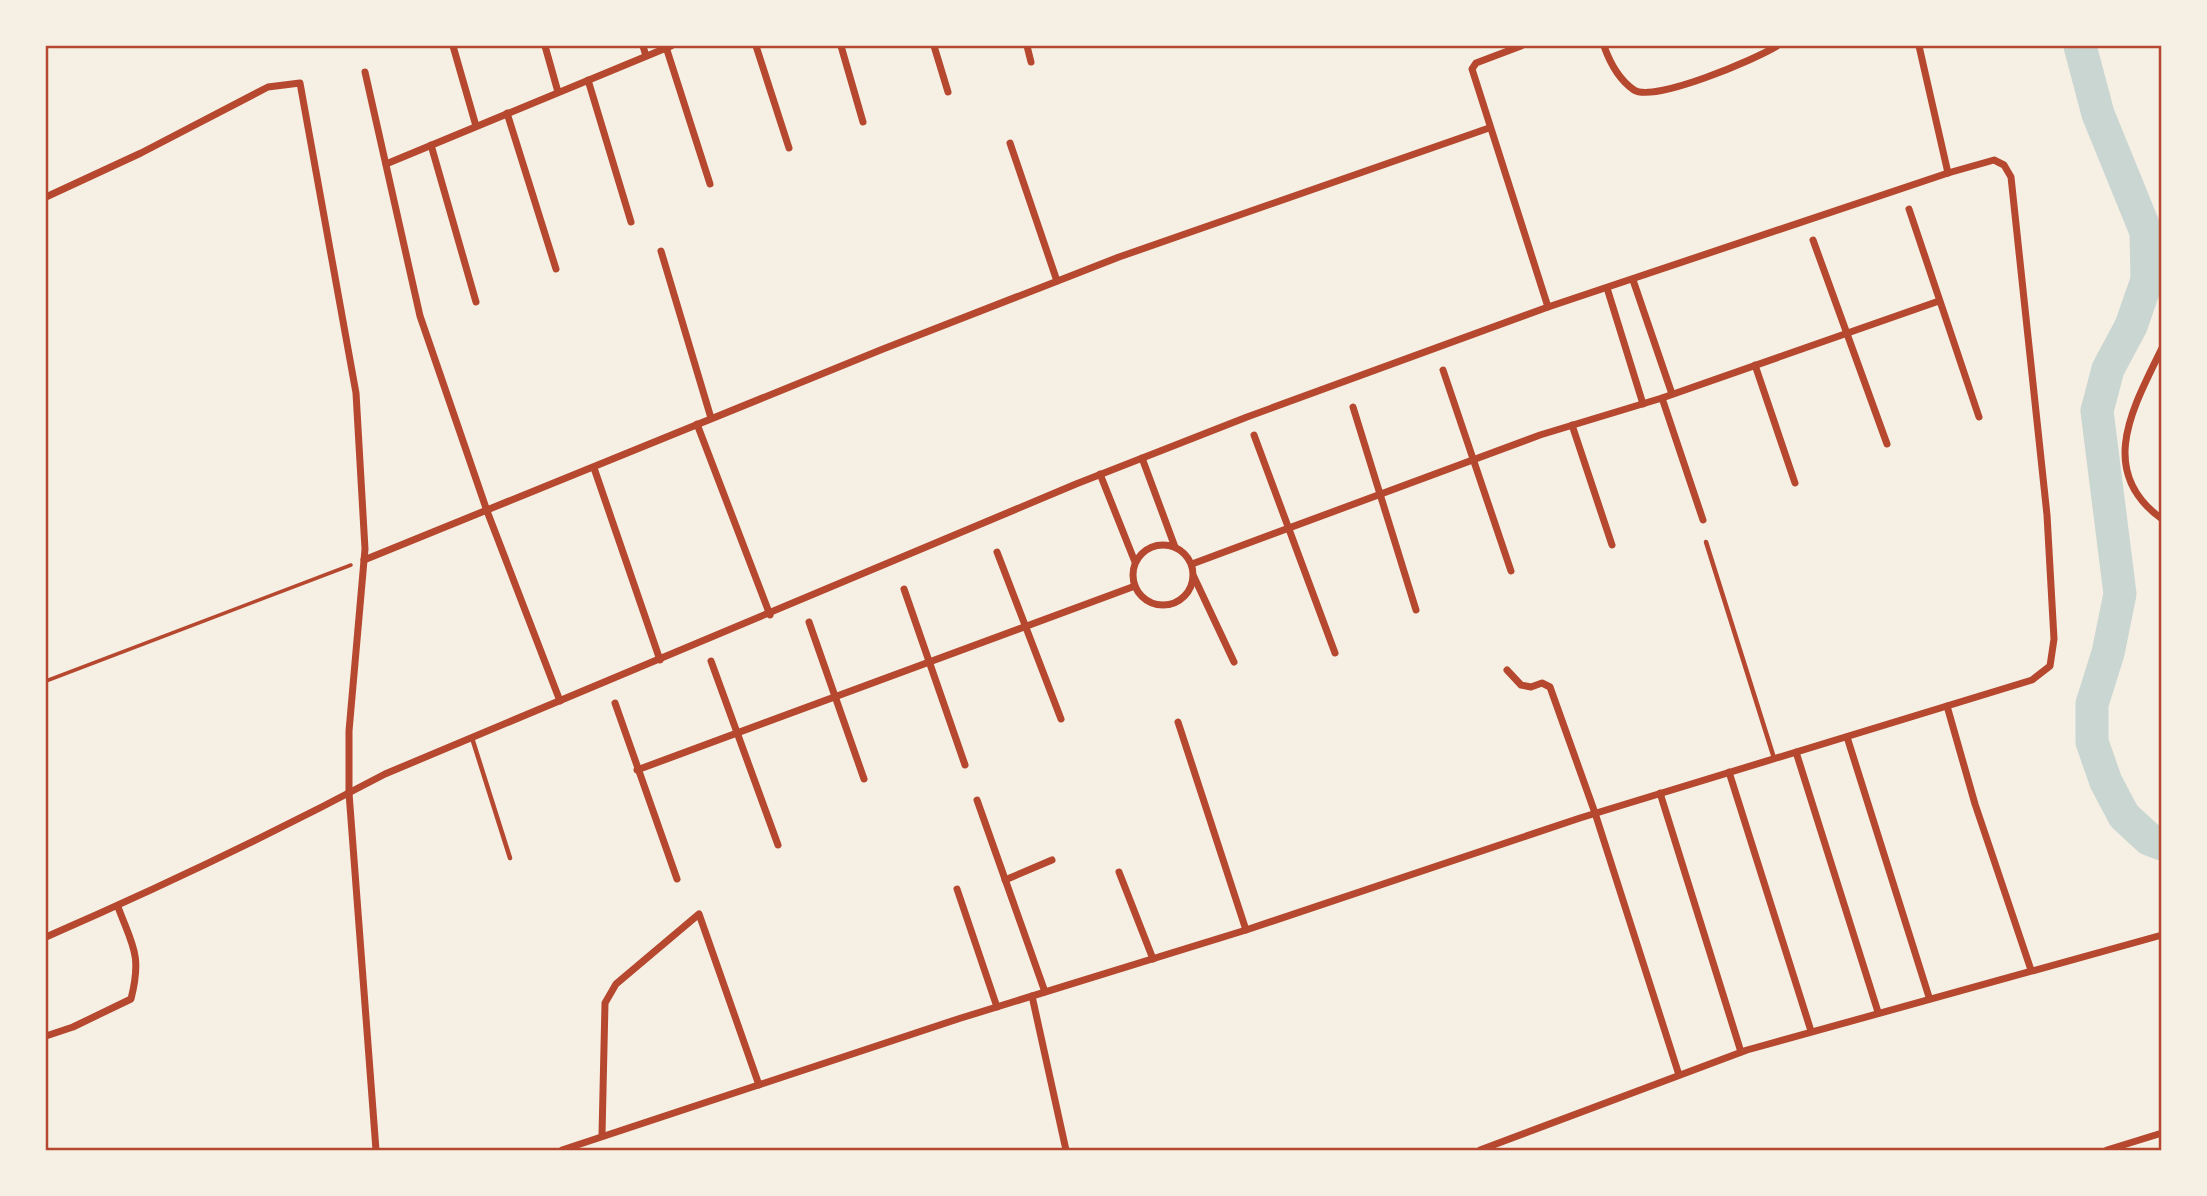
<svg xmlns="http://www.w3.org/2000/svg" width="2207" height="1196" font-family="'Public Sans',sans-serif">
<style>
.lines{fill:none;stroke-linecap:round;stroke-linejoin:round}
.river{stroke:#c9d6d2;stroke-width:33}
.path{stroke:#b5482f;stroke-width:3.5}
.service{stroke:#b5482f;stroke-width:4.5}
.minor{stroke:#b5482f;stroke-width:7}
.neatline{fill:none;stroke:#b5482f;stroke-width:2.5}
</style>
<rect width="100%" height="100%" fill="#f6efe4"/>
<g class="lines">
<polyline class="river" points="2080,46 2098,114 2146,232 2147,280 2131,326 2108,369 2097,411 2120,594 2108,653 2092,704 2092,742 2106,782 2124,816 2149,839 2162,844"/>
<polyline class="path" points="46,681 351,565"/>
<g class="service">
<polyline points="1706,542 1774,758"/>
<polyline points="472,738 510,858"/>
</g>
<g class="minor">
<polyline points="453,46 476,126"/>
<polyline points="545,46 558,92"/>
<polyline points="643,46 646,56"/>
<polyline points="756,46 789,148"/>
<polyline points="841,46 863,122"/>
<polyline points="934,46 948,92"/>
<polyline points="1027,46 1031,62"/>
<polyline points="1521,46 1476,63 1472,69 1548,307"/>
<path d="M1604,46C1610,63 1618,79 1634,90C1654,103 1756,59 1777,46"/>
<polyline points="1919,46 1948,173"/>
<polyline points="666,47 710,184"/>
<polyline points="365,72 420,316 487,511 560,701"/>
<polyline points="588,80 631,222"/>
<polyline points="507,113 556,269"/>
<polyline points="1010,143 1057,281"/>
<polyline points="431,145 476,302"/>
<polyline points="386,164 671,46"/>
<polyline points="46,197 141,153 268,87 300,83 356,393 365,549 349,731 349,793 376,1150"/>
<polyline points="1909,209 1979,417"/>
<polyline points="1813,240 1887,444"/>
<polyline points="661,251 711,418"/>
<polyline points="1633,280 1672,394"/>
<polyline points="1607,288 1643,404"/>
<path d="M2162,348C2134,406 2095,471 2162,519"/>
<polyline points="1755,365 1795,483"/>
<polyline points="1443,370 1511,571"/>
<polyline points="1662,398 1703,520"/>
<polyline points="1353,407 1416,610"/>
<polyline points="697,424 770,615"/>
<polyline points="1572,425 1612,545"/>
<polyline points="1254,435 1335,653"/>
<polyline points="1142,458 1175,547"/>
<polyline points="594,468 660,660"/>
<polyline points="1100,474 1135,562"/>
<circle cx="1163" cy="575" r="30"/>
<polyline points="997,552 1061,719"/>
<polyline points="364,560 883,349 1119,257 1489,128"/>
<polyline points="1192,564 1540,435 1662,398 1939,301"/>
<polyline points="1194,577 1234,662"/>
<polyline points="904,589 965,765"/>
<polyline points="809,622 864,779"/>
<polyline points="711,661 778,845"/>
<polyline points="1507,670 1521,685 1531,687 1542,683 1550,687 1595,813 1679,1075"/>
<polyline points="615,703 677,879"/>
<polyline points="1947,706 1975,804 2031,970"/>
<polyline points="1178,722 1246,930"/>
<polyline points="1847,737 1929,997"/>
<polyline points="1796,752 1878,1012"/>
<polyline points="637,770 1135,586"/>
<polyline points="1729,772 1811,1031"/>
<polyline points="1660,793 1741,1052"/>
<polyline points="977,800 1045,992"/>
<polyline points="1119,872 1153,959"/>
<polyline points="1005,880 1052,860"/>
<polyline points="957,889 997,1007"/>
<path d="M46,937C161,887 274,833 385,774L1076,484L1247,417L1548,307L1948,173L1994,160L2004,165L2011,177L2047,515L2054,639L2050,666L2032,680L1580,818L1246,930L961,1018L562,1150"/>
<polyline points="1032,996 1066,1150"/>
<path d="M46,1036L73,1027L131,999C142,955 133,947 118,907"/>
<polyline points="602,1135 605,1003 616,984 699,914 759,1085"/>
<polyline points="1480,1150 1747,1050 2162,935"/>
<polyline points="2107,1150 2162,1133"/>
</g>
</g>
<rect width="2207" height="1196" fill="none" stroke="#f6efe4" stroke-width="94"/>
<rect x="47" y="47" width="2113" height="1102" class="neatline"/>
</svg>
